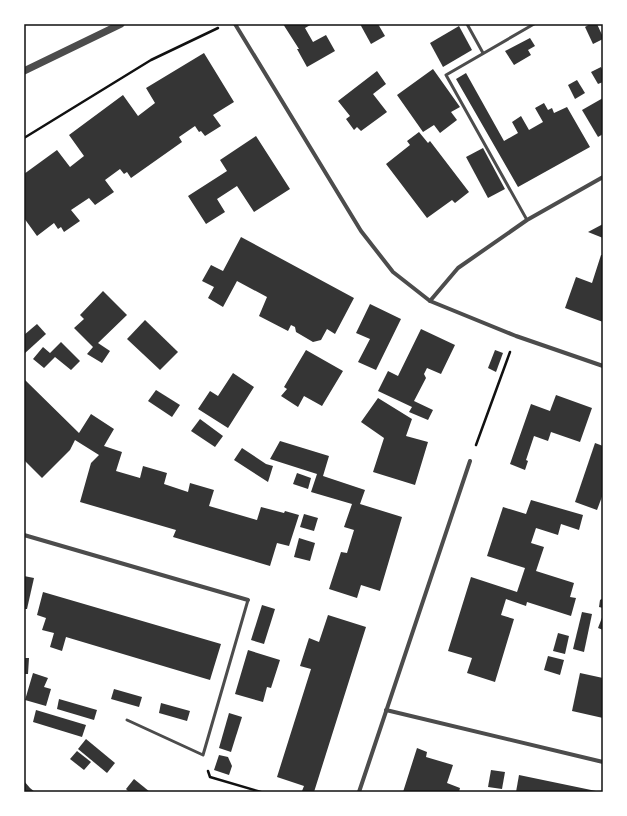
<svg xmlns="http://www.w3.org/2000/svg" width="627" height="816" font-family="'Public Sans',sans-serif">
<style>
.building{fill:#353535}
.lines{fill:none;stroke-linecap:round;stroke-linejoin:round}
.path{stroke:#111;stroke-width:2.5}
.service{stroke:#4c4c4c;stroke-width:3}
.minor{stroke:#4c4c4c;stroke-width:4}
.tertiary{stroke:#4c4c4c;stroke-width:7}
.neatline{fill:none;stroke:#111;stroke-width:1.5}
</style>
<rect width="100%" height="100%" fill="#fff"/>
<g class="building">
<polygon points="283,24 312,24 305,28 313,42 326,35 335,51 307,67 297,49 299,49"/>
<polygon points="360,24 378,24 385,36 371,44"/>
<polygon points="590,24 597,24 603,37 603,39 593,44 585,27"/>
<polygon points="459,26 472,50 443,67 430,43"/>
<polygon points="530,38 535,46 528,50 531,55 514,65 505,51"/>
<polygon points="204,53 234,102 213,115 221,126 205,136 201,131 199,132 195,126 179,137 182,142 131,178 127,172 124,174 120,169 105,180 114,192 95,205 89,198 71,210 80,221 64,232 61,227 58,229 54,223 37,236 24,218 24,174 57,150 70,167 84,156 69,135 123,95 138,116 155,103 146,88"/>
<polygon points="601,67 603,71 603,82 598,84 591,72"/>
<polygon points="433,69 460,107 451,112 457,120 440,133 434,125 423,132 397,95"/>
<polygon points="377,71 386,84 373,94 387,112 361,131 357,127 354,130 346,119 350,116 338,101"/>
<polygon points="466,73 504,141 518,133 512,122 521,116 529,130 543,122 535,108 544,103 548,110 552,108 554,113 567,107 590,147 518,187 456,79"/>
<polygon points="577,80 585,93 575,99 568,85"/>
<polygon points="603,98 603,134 598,137 582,110"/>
<polygon points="419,132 428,143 430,141 469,192 455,203 452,200 427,218 386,164 410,145 407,141"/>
<polygon points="256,136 290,189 254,212 237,186 217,199 225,212 206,224 188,196 227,171 220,160"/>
<polygon points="483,148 505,189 488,198 466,157"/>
<polygon points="603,224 603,238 588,232"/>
<polygon points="241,237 354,298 335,334 327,329 321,340 313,342 296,332 295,327 291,325 288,331 259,316 267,297 237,281 223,307 208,298 214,287 202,281 211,265 223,271"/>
<polygon points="601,255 603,255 603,322 565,308 576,277 592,283"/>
<polygon points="103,291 127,315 98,343 110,351 102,363 87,354 93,347 74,328 84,319 80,315"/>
<polygon points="370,304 401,319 376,370 358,362 370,339 356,333"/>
<polygon points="145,320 178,352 160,370 127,339"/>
<polygon points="37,324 46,334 24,354 24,335"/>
<polygon points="421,329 455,345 441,374 427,368 424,374 426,378 414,401 433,410 428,420 409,412 412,407 378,391 388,371 398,376"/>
<polygon points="61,342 80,361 71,370 55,357 44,368 33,359 43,347 50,353"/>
<polygon points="306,350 343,371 322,406 304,396 298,407 281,396 287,389 284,387"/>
<polygon points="495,350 503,353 496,372 488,368"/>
<polygon points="233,373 254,387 228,428 198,409 210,391 218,396"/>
<polygon points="24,379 79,433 91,414 114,429 104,446 122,452 116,471 140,478 143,466 167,473 164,484 188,492 190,483 214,490 209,506 257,520 261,507 284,513 285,511 299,515 289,546 277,543 270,566 173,537 176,530 80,502 91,463 99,455 75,440 70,450 42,478 24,460"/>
<polygon points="156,390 180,405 172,417 148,401"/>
<polygon points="556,395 592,408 580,442 551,432 548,441 534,436 526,460 528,461 525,470 510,464 531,404 550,411"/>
<polygon points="378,398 412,419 406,436 428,442 415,485 373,472 384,438 361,422"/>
<polygon points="200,419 223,436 215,447 191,431"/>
<polygon points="280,441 329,456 323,476 365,490 360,504 402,517 380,591 361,585 357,598 329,589 341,552 347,553 354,530 344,527 352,504 311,492 317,474 270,459"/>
<polygon points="595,443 603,446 603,494 597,510 575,502"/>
<polygon points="242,448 266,464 273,466 268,482 234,460"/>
<polygon points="297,473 311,478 308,489 293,484"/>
<polygon points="531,500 583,515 579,530 561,524 558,535 536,528 531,543 544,547 536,571 574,583 570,597 576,598 571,616 527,602 526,606 506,599 501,615 514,619 495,682 467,673 472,658 448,651 471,577 517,592 525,568 487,556 503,507 526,514"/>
<polygon points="304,514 318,518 314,531 300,527"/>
<polygon points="299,538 315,543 310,561 294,557"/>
<polygon points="24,576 34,578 27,609 24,609"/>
<polygon points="43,592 221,644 210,680 66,637 62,651 50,647 54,633 42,630 46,618 37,615"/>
<polygon points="603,598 603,608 599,607 600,600"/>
<polygon points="262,605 275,609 264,644 251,640"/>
<polygon points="582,612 592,614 584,652 573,649"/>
<polygon points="328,615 366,627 314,792 306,792 302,791 304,786 277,777 311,669 300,666 309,638 319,642"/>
<polygon points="603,615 603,630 598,628"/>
<polygon points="558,633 569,636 565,654 553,651"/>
<polygon points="248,650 280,660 271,688 267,687 263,702 235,694"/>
<polygon points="548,656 564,660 560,675 544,670"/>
<polygon points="24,658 29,658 28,674 24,674"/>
<polygon points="33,673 48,678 44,687 51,689 46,706 25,700"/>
<polygon points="580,673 603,678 603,718 572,711"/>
<polygon points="114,689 142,697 139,707 111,699"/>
<polygon points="59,699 97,710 94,720 57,709"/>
<polygon points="161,703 190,711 187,721 159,713"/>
<polygon points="36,710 86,725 82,737 33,722"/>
<polygon points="229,713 242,717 231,752 219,748"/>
<polygon points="86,739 115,763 107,773 78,749"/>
<polygon points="417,748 427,752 426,757 453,765 447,783 460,788 459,792 403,792"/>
<polygon points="77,751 91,762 84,770 70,759"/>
<polygon points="219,755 228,757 232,766 229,775 214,770"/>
<polygon points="491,770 505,772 502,789 488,787"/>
<polygon points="519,775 596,791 596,792 516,792"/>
<polygon points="134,779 150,792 129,792 126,789"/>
<polygon points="24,781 30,788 35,792 24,792"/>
</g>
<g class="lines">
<g class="path">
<polyline points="24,138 151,60 218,28"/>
<polyline points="476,445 510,352"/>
<polyline points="208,771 210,777 261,792"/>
</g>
<g class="service">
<polyline points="467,24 483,53"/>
<polyline points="527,220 446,75 534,24"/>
<polyline points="127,720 203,755 248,600"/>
</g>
<g class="minor">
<polyline points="235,24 361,231 393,272 430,301 516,336 603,366"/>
<polyline points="430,301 458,268 527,220 603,177"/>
<polyline points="24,535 248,600"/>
<polyline points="386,710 603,762"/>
<polyline points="359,792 470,461"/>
</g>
<polyline class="tertiary" points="24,71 121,24"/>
</g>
<rect width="627" height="816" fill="none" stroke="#ffffff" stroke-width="50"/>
<rect x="25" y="25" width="577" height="766" class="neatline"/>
</svg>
